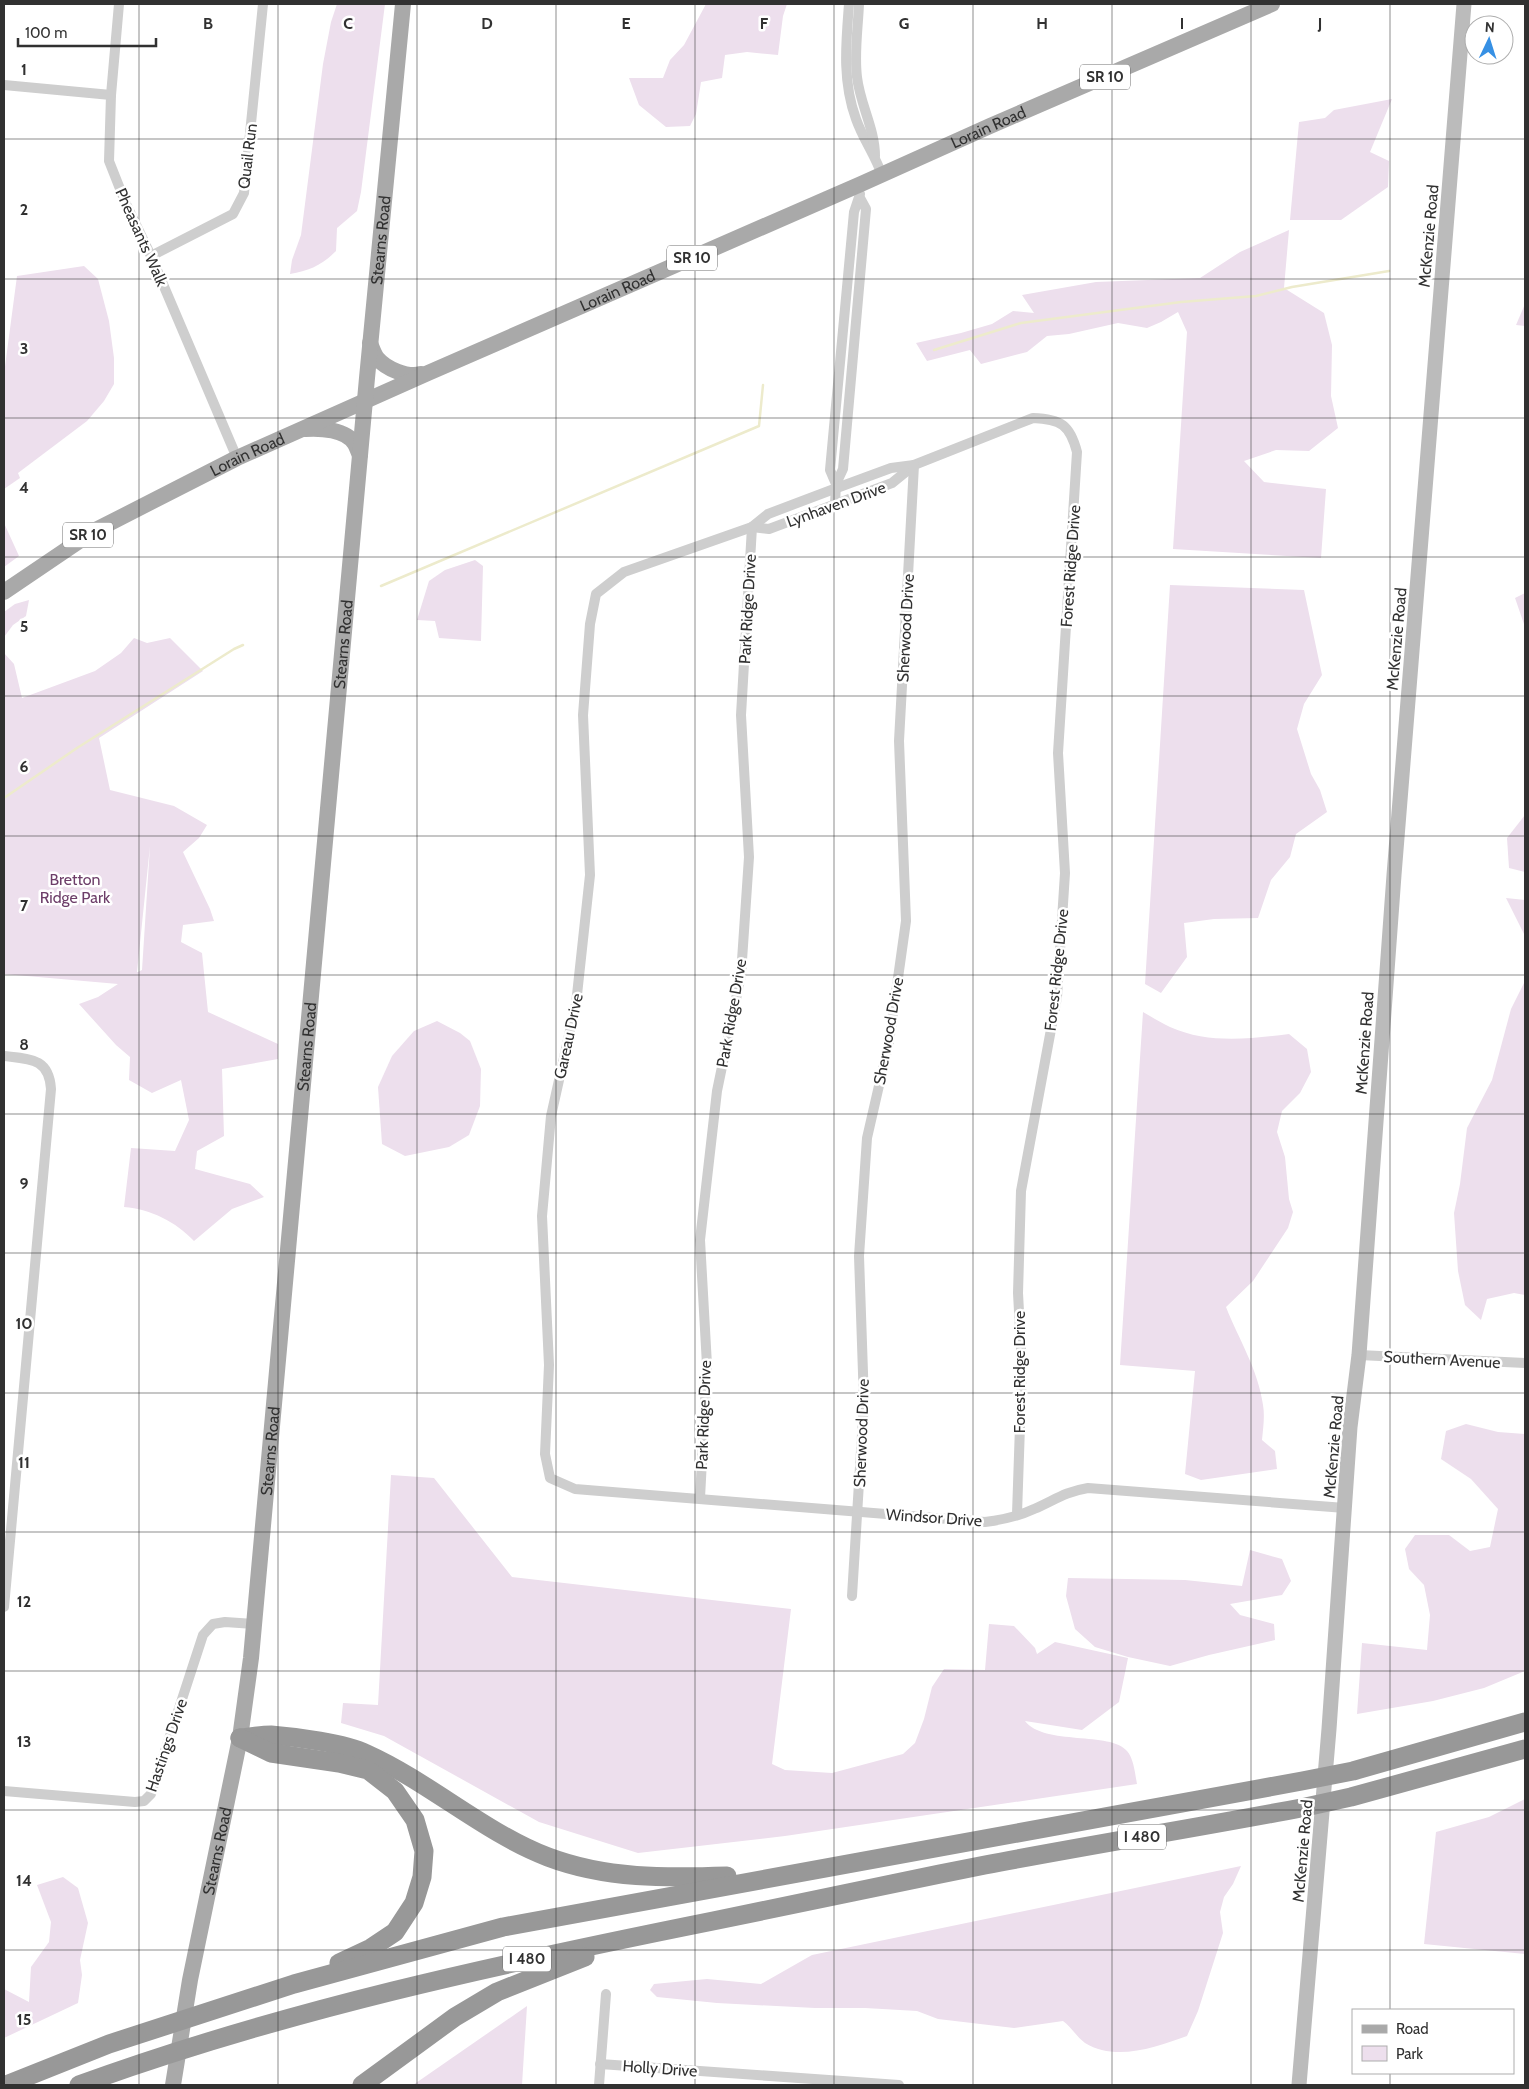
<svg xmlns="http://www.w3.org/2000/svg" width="1529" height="2089" font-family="Cabin,sans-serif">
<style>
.green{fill:#eddfed;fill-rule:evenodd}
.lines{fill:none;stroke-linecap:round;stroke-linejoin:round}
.stream{stroke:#edebcc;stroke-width:2.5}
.street{stroke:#cecece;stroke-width:10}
.secondary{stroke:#bbb;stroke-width:15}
.primary{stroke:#a9a9a9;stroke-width:16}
.highway{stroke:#989898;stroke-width:19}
.grid{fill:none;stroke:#313131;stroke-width:1;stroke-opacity:0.55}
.labels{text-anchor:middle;stroke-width:5;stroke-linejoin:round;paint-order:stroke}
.shield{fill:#fff;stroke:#6f6f6f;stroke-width:1}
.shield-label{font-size:15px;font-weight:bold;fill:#313131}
.street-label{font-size:16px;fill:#313131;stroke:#fff}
.park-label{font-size:16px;fill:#6d3e69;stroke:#fff}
.grid-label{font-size:16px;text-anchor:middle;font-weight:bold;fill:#313131;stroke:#fff;stroke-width:5;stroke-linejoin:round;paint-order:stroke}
</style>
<rect width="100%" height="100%" fill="#fff"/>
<g class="green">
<path d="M337,4H385L361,192L357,211L337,228L336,251C322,265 309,271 290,274L292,260L301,235L323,64L331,22Z"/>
<polygon points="706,4 787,4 783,16 778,55 747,52 725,55 722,78 701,82 696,114 690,126 666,127 639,105 629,78 663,78 670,60 684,45"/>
<polygon points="1392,99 1370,152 1389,161 1388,187 1341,220 1290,220 1299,122 1325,118 1334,110"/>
<polygon points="1289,230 1284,288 1324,313 1332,345 1331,396 1338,428 1309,451 1276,450 1244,461 1264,482 1326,489 1321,558 1173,549 1187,332 1178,312 1161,322 1147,328 1118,323 1069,334 1047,336 1027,352 981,364 970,350 927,361 916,343 961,333 992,324 1013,311 1034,313 1022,295 1096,282 1200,278 1240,252"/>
<polygon points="84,266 98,279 109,321 114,358 114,384 104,401 87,421 18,473 20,478 4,489 4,374 17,276"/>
<polygon points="1525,304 1525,326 1516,325"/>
<polygon points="4,523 19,556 4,567"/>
<polygon points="475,560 483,566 481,641 439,638 435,621 417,620 429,581 445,570"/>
<polygon points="1170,585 1304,590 1322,675 1304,704 1297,729 1311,774 1320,790 1327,812 1296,834 1290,857 1271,880 1258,918 1214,919 1184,923 1187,957 1161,993 1145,984"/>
<polygon points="1525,593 1525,627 1515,598"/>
<polygon points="29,600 26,616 13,625 4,637 4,612 15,604"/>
<path d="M134,638L147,643L170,638L203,671L99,738L110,790L174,806L207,825L199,838L183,852L210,909L214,921L183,925L181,942L202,953L208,1012L278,1044V1059L222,1069L224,1136L197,1151L195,1169L250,1184L264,1197L232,1209L194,1241C176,1222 151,1209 124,1207L131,1148L175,1151L189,1120L181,1080L152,1093L129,1080L130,1057L116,1045L79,1004L98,997L118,984L4,974V653L14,664L22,698L95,671L121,653ZM150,846L142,970L138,972H137Z"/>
<polygon points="1525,815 1525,872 1509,868 1507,838"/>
<polygon points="1506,898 1525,900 1525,936"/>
<polygon points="1525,981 1525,1295 1514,1293 1487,1299 1481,1320 1465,1305 1458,1271 1454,1213 1460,1184 1467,1128 1492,1080 1511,1009"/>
<path d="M1143,1012C1152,1017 1161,1023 1170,1027C1208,1044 1249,1039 1289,1034L1307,1049L1311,1072L1300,1093L1282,1111L1277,1132L1285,1157L1289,1199L1293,1212L1288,1228L1253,1281L1226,1307C1239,1340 1258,1369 1263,1405C1265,1416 1263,1429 1262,1440L1275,1451L1277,1469L1201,1480L1185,1474L1195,1371L1120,1365Z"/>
<polygon points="437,1021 460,1033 470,1041 481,1069 480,1106 469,1135 449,1147 405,1156 382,1144 378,1087 392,1056 414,1031"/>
<polygon points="1466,1424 1498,1432 1525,1434 1525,1671 1484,1688 1433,1701 1357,1714 1362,1643 1427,1650 1430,1615 1424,1585 1409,1569 1405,1549 1415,1535 1449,1535 1470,1551 1490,1547 1498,1509 1471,1479 1441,1459 1446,1431"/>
<path d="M391,1475L434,1478L512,1577L791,1609L772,1764L785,1770L832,1773L903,1754L915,1743L924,1719L932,1687L944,1669L985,1670L989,1624L1014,1626L1035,1648L1037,1654L1055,1642L1128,1658L1119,1702L1082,1730L1025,1721C1044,1746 1111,1731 1127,1751C1134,1759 1135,1774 1137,1784L785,1836L638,1853L539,1822L384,1736L341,1723L343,1703L378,1705Z"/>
<polygon points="1250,1550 1282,1559 1291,1581 1282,1595 1230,1604 1240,1615 1274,1624 1275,1640 1209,1655 1170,1666 1128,1657 1095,1647 1075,1629 1066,1596 1068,1578 1185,1580 1242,1586"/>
<polygon points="1525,1799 1525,1954 1424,1944 1436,1832 1489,1817"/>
<path d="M1241,1866L1233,1884L1224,1897L1220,1912L1223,1933L1198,2011L1187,2036C1156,2047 1116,2062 1085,2043C1077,2037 1071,2027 1063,2021L1014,2028L938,2019L917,2011L865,2008H815L717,2003L657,1997L650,1990L654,1984L707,1979L761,1984L812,1955Z"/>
<polygon points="63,1877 78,1888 88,1923 80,1960 82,1975 78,2003 4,2038 4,1989 29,2002 31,1967 49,1942 51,1922 37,1885"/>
<polygon points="527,2006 522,2085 413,2085"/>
</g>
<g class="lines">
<g class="stream">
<polyline points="934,350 1021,323 1181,302 1256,296 1292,287 1389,271"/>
<polyline points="381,586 759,426 763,385"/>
<polyline points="4,798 77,748 234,649 243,645"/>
</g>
<g class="street">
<polyline points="119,4 111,95 109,161 126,204 151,256 237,458"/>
<path d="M849,4C846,43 842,81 856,119C863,139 875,155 882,175"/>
<path d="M859,4C858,28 854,53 857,77C860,104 875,129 875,156"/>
<polyline points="4,85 111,95"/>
<polyline points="151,256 233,214 244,193 263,4"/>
<polyline points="836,484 830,470 854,212 860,194"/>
<polyline points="835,504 836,484 843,469 866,209 860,198"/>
<polyline points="752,527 769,529 892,483 913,466"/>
<path d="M4,1056C30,1059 49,1058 51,1089L4,1607"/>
<polyline points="1359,1355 1525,1363"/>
<polyline points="700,1498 707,1365 700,1240 717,1091 741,975 749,857 741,715 752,527"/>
<path d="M1017,1514L1022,1367L1018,1293L1021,1191L1057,997L1065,873L1058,753L1077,452C1070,425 1061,419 1033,418L914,465L891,468L834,489L768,514L752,527L624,572L596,594L590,624L583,715L590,875L576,1004L551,1116L542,1216L549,1365L545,1454L550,1478L575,1489L985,1522C1001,1520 1019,1516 1034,1509C1055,1500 1064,1492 1088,1488L1345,1508"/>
<polyline points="852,1596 864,1402 859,1256 867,1138 889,1042 906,921 899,741 914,465"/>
<polyline points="4,1791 135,1802 144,1801 151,1794 203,1635 213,1624 225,1622 254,1624"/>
<polyline points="600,2064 899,2085"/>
<polyline points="599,2085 606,1994"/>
</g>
<polyline class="secondary" points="1299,2085 1329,1729 1350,1427 1359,1355 1394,875 1464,4"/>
<g class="primary">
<path d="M370,343C372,348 374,354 377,358C386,369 408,378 421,374"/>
<path d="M305,429C320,428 346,429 355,444C357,447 358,452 360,455"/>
<path id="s1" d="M4,592L94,531L237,458L428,373L861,184L990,126L1272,4"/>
<path id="s2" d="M173,2085L190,1980L240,1738L251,1658L367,378L403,4"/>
</g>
<g class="highway">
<path d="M240,1738C250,1737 261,1735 271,1735C296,1737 344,1743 367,1754C429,1782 485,1833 548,1857C606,1879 666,1878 727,1876"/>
<polyline points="240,1738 271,1753 339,1763 368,1770 395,1791 415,1820 424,1851 422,1877 414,1903 395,1932 371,1948 339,1963"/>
<polyline points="6,2085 109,2044 294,1984 503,1927 1302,1781 1353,1771 1525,1722"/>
<path d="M79,2085C285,2010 499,1964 713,1921C803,1902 894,1883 985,1865C1090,1845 1195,1828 1301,1808L1351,1797L1525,1749"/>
<polyline points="362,2085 455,2017 497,1992 585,1957"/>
</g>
</g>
<path class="grid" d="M139,4V2085M278,4V2085M417,4V2085M556,4V2085M695,4V2085M834,4V2085M973,4V2085M1112,4V2085M1251,4V2085M1390,4V2010M4,139H1525M4,279H1525M4,418H1525M4,557H1525M4,696H1525M4,836H1525M4,975H1525M4,1114H1525M4,1253H1525M4,1393H1525M4,1532H1525M4,1671H1525M4,1810H1525M4,1950H1525M1390,2073V2085"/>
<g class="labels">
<g class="shield">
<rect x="1080" y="64.5" width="50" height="25" rx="4"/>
<rect x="667" y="245.5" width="50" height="25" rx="4"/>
<rect x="63" y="522.5" width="50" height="25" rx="4"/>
<rect x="1118" y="1824.5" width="48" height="25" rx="4"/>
<rect x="503" y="1946.5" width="48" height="25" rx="4"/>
</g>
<g class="shield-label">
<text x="1105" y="82">SR 10</text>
<text x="692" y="263">SR 10</text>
<text x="88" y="540">SR 10</text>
<text x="1142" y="1842">I 480</text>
<text x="527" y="1964">I 480</text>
</g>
<g class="street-label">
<text dy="6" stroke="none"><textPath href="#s1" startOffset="1090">Lorain Road</textPath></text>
<text transform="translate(247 156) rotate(-83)" y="6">Quail Run</text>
<text transform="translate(1428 236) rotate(-85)" y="6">McKenzie Road</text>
<text transform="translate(142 237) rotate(66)" y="6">Pheasants Walk</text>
<text dy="6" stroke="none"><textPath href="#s2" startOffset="1858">Stearns Road</textPath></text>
<text dy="6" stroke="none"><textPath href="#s1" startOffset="685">Lorain Road</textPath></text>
<text dy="6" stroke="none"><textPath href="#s1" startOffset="280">Lorain Road</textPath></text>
<text transform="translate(836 504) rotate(-20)" y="6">Lynhaven Drive</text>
<text transform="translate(1070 566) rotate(-86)" y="6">Forest Ridge Drive</text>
<text transform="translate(747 609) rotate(-87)" y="6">Park Ridge Drive</text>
<text transform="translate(905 628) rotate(-87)" y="6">Sherwood Drive</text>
<text transform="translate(1396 639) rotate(-85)" y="6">McKenzie Road</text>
<text dy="6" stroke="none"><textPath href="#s2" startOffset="1452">Stearns Road</textPath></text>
<text transform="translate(1056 970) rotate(-84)" y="6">Forest Ridge Drive</text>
<text transform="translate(731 1013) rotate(-80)" y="6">Park Ridge Drive</text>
<text transform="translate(888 1031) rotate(-80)" y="6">Sherwood Drive</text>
<text transform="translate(568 1036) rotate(-78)" y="6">Gareau Drive</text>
<text transform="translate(1364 1043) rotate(-86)" y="6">McKenzie Road</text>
<text dy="6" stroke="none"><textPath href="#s2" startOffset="1048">Stearns Road</textPath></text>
<text transform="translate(1442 1359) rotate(3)" y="6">Southern Avenue</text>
<text transform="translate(1019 1372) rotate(-90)" y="6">Forest Ridge Drive</text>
<text transform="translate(703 1415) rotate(-88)" y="6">Park Ridge Drive</text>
<text transform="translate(861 1433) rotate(-88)" y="6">Sherwood Drive</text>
<text transform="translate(1333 1447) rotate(-85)" y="6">McKenzie Road</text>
<text dy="6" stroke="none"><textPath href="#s2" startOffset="642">Stearns Road</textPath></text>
<text transform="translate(934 1517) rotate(4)" y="6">Windsor Drive</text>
<text transform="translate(166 1745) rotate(-71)" y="6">Hastings Drive</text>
<text transform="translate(1302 1851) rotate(-85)" y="6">McKenzie Road</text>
<text dy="6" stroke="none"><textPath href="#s2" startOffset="238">Stearns Road</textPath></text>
<text transform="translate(660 2068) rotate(4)" y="6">Holly Drive</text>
</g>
<g class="park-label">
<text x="75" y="885">Bretton<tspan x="75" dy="18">Ridge Park</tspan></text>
</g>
</g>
<g class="grid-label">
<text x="208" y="29">B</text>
<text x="348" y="29">C</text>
<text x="487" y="29">D</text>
<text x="626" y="29">E</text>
<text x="764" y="29">F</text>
<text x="904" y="29">G</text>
<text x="1042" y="29">H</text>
<text x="1182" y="29">I</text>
<text x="1320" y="29">J</text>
<text x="24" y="75">1</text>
<text x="24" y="215">2</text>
<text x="24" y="354">3</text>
<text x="24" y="493">4</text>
<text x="24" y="632">5</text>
<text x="24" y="772">6</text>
<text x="24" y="911">7</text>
<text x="24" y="1050">8</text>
<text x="24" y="1189">9</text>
<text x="24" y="1329">10</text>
<text x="24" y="1468">11</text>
<text x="24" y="1607">12</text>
<text x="24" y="1747">13</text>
<text x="24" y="1886">14</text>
<text x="24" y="2025">15</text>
</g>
<rect width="1529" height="2089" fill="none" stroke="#313131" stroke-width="10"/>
<rect x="1352" y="2009" width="162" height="65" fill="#ffffff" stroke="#adadad"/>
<rect x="1362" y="2025" width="25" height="8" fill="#a9a9a9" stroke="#adadad"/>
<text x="1396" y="2034" font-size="15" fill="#313131">Road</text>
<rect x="1362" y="2046" width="25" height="15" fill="#eddfed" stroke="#adadad"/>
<text x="1396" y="2059" font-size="15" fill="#313131">Park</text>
<g transform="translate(1489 40) rotate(4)"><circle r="24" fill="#ffffff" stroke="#adadad"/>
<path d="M0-4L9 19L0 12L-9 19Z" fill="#3690e4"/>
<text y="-8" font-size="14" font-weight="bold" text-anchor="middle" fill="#313131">N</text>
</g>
<path d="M18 38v8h138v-8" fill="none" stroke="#313131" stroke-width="2.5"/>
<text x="25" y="38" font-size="15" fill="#313131" stroke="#ffffff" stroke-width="4" paint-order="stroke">100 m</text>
</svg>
